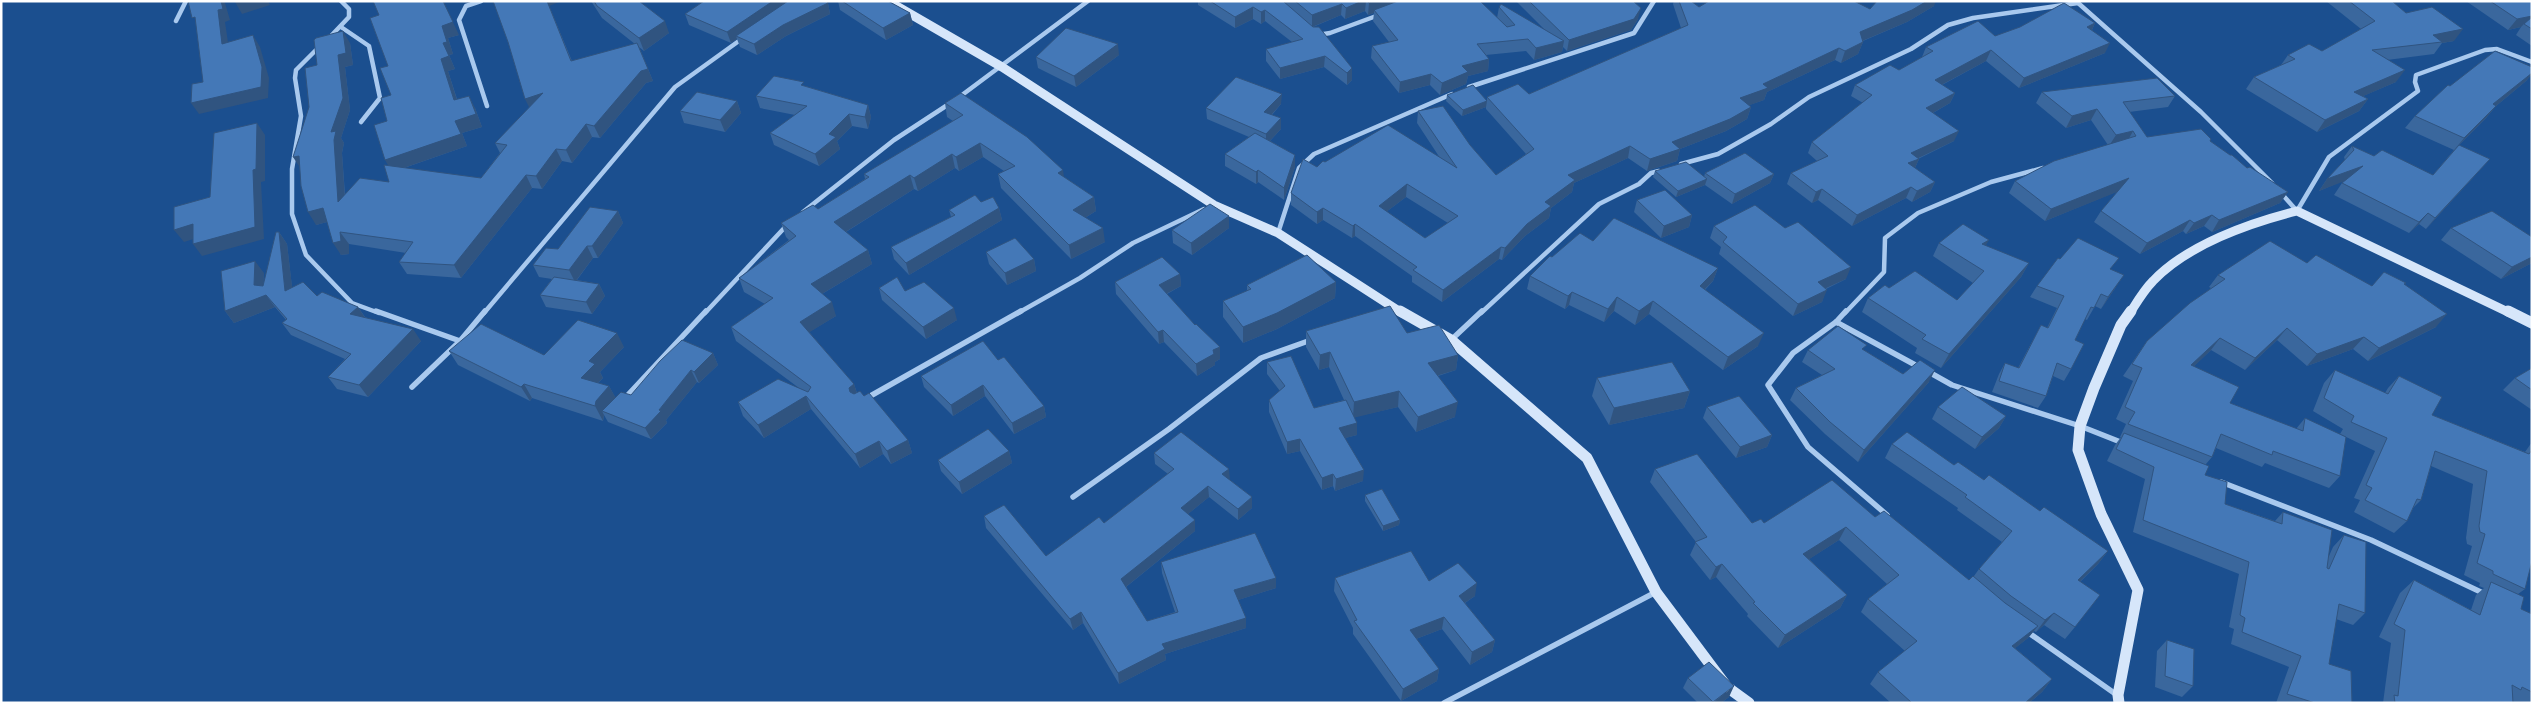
<svg xmlns="http://www.w3.org/2000/svg" width="2533" height="704" font-family="Figtree,sans-serif">
<style>
.lines{fill:none;stroke-linecap:round;stroke-linejoin:round}
.street-far1{stroke:#a9c9ee;stroke-width:4.5}
.street{stroke:#a9c9ee;stroke-width:5.5}
.secondary-far1{stroke:#d6e6fa;stroke-width:9}
.secondary{stroke:#d6e6fa;stroke-width:11}
.wall{fill:#3a679d;fill-rule:evenodd}
.shaded-wall{fill:#305480}
.building{fill:#4478b7;stroke:#305480;fill-rule:evenodd}
</style>
<rect width="100%" height="100%" fill="#1b4f8f"/>
<g class="lines">
<g class="street-far1">
<polyline points="481,1 466,6 459,20 487,106"/>
<polyline points="2077,2 2201,112 2272,183"/>
<polyline points="176,21 186,1"/>
<polyline points="341,27 369,46 380,98 361,122"/>
<polyline points="1318,35 1330,33 1379,15"/>
<polyline points="330,37 349,17 349,9 341,1"/>
<polyline points="320,46 296,70 295,78 301,116 292,169 292,214 306,255 352,303 379,313"/>
<polyline points="1469,87 1634,33 1654,1"/>
<polyline points="958,98 1088,1"/>
<polyline points="1681,164 1718,154 1771,124 1809,97 1911,49 1948,25 1973,18 2078,3"/>
<polyline points="2281,193 2297,211 2329,157 2418,91 2415,82 2416,75 2485,50 2497,49 2532,62"/>
<polyline points="803,212 894,140 949,104"/>
<polyline points="1278,233 1299,168 1314,154 1452,94"/>
<polyline points="484,313 675,87 743,38"/>
<polyline points="705,313 787,225"/>
<polyline points="1018,313 1080,278 1133,243 1204,209"/>
<polyline points="1481,313 1599,204 1639,184 1651,173 1659,171"/>
<polyline points="1845,313 1884,272 1885,238 1918,213 1991,182 2043,168"/>
</g>
<g class="street">
<polyline points="376,311 460,341"/>
<polyline points="1846,311 1836,322 1793,353 1768,385 1808,447 1887,515"/>
<polyline points="1836,322 1919,367"/>
<polyline points="1451,340 1482,311"/>
<polyline points="1927,371 1952,385 2080,426 2123,443"/>
<polyline points="412,387 460,341 485,311"/>
<polyline points="625,398 706,311"/>
<polyline points="865,399 1021,311"/>
<polyline points="2221,482 2371,540 2485,594"/>
<polyline points="1073,497 1169,429 1261,358 1311,340"/>
<polyline points="2026,631 2117,695"/>
<polyline points="1444,703 1656,592"/>
</g>
<g class="secondary-far1">
<polyline points="888,1 1002,67 1214,205 1278,233 1402,313"/>
<path d="M2130,313C2137,302 2144,290 2153,281C2187,245 2249,223 2297,211L2510,313"/>
</g>
<g class="secondary">
<polyline points="1400,311 1451,340 1587,458 1656,592 1727,687 1749,703"/>
<polyline points="2508,311 2532,323"/>
<polyline points="2119,703 2118,695 2138,590 2101,514 2078,450 2080,426 2094,388 2121,325 2131,311"/>
</g>
</g>
<g class="wall">
<polygon points="591,1 639,1 669,33 644,51 639,47 653,81 646,83 600,138 592,137 572,163 562,161 542,189 532,188 461,278 407,274 399,262 406,253 349,244 349,254 341,255 327,222 316,225 309,107 317,65 350,43 353,65 345,67 350,110 341,138 344,143 342,153 345,194 389,182 387,121 391,95 388,66 370,18 459,35 448,38 453,54 449,55 455,69 448,71 457,99 475,108 482,127 462,133 467,146 404,168 481,178 500,153 495,143 529,108 549,6 572,61 635,44 602,18"/>
<polygon points="838,1 888,1 910,13 913,25 886,40 840,10"/>
<polygon points="1198,1 1480,1 1497,18 1499,7 1545,30 1516,1 1633,1 1638,19 1631,30 1567,51 1563,47 1562,52 1534,60 1526,51 1486,55 1489,59 1488,71 1468,76 1466,84 1440,95 1430,85 1399,93 1371,58 1372,46 1389,42 1373,21 1374,13 1368,15 1365,11 1345,19 1341,15 1313,27 1352,68 1352,80 1347,85 1324,67 1280,79 1266,61 1266,49 1292,42 1265,21 1261,24 1253,19 1235,28 1198,5"/>
<path d="M1674,1H1691L1699,7L1870,9L1934,6L1907,22L1863,41V42L1858,54L1841,63L1835,60L1767,92L1764,100L1749,105L1751,107L1747,119L1726,131L1680,149L1677,161L1647,171L1628,158L1574,183L1572,192L1551,208L1549,218L1525,236L1502,260L1499,259L1442,302L1412,282V276L1355,236L1352,238L1323,220L1317,224L1291,205V193L1317,167L1325,162L1440,158L1417,123L1418,111L1470,145L1496,175L1526,154L1486,109V107L1462,116L1446,101L1447,95L1487,101V97L1529,94L1681,28L1673,4ZM1406,197L1448,223L1425,238L1386,212Z"/>
<polygon points="2326,1 2392,1 2406,13 2454,41 2442,43 2434,54 2387,60 2396,82 2363,96 2368,99 2359,111 2317,132 2246,89 2254,77 2281,65 2288,55 2322,51 2361,29"/>
<polygon points="2466,1 2532,1 2532,46 2516,35 2521,27 2508,30"/>
<polygon points="828,3 830,14 786,36 757,55 740,47 737,39 731,43 689,25 685,14"/>
<polygon points="2095,23 2092,30 2105,53 2019,88 1986,61 1942,85 1955,93 1950,103 1933,113 1954,141 1918,159 1919,159 1915,168 1935,182 1930,192 1912,202 1906,198 1852,226 1818,200 1812,203 1787,184 1791,173 1817,161 1808,153 1812,142 1863,103 1851,96 1855,85 1899,70 1922,57 1926,47"/>
<polygon points="1119,55 1076,87 1038,68 1036,57"/>
<polygon points="2532,67 2532,74 2526,81 2496,106 2486,118 2459,145 2480,170 2426,229 2419,224 2409,233 2334,195 2342,183 2345,180 2319,191 2327,179 2345,160 2344,157 2352,146 2374,156 2433,175 2454,150 2405,128 2415,116 2450,86"/>
<polygon points="805,86 868,105 871,117 868,129 852,126 837,141 840,149 819,166 774,145 770,133 795,115 760,108 756,96"/>
<polygon points="2042,92 2175,96 2168,107 2129,112 2147,137 2210,141 2247,168 2288,192 2280,203 2212,232 2204,226 2186,234 2183,231 2140,254 2094,222 2101,211 2118,191 2045,221 2009,193 2015,181 2108,145 2091,120 2066,128 2036,103"/>
<polygon points="737,101 741,113 725,132 684,123 680,111"/>
<polygon points="945,103 1064,177 1094,197 1096,211 1085,218 1105,242 1071,259 1001,188 998,174 1004,171 983,157 959,171 955,168 918,191 914,189 846,232 868,250 872,264 822,294 836,316 809,332 854,384 857,393 908,440 912,453 891,464 883,454 860,468 811,409 764,438 743,416 738,402 799,388 736,341 731,327 765,304 744,292 739,278 789,240 786,237 781,223 818,209 865,179 864,174 953,121 947,117"/>
<polygon points="1281,104 1272,115 1281,129 1270,141 1295,155 1295,167 1284,200 1258,182 1256,184 1225,166 1225,154 1249,137 1207,119 1206,108"/>
<polygon points="1655,171 1704,177 1705,173 1774,174 1770,183 1732,204 1705,185 1676,197 1653,177"/>
<polygon points="1637,200 1692,215 1689,227 1661,238 1634,212"/>
<polygon points="981,202 999,208 1002,220 909,275 894,259 891,247 951,217 949,210"/>
<polygon points="618,211 623,223 598,258 593,258 577,280 599,284 605,296 592,314 546,307 540,295 552,279 539,277 533,265"/>
<polygon points="1714,226 1846,279 1826,289 1822,302 1793,316 1719,254 1721,247 1710,238"/>
<polygon points="1229,228 1192,255 1173,243 1172,230"/>
<polygon points="2451,228 2532,263 2501,279 2441,240"/>
<polygon points="279,232 287,244 292,287 317,296 358,307 365,317 421,341 368,397 337,389 328,377 345,359 291,335 282,323 286,320 275,307 234,323 225,311 264,273 263,285"/>
<polygon points="1593,241 1718,268 1713,281 1705,290 1758,346 1723,370 1649,314 1635,325 1614,311 1604,322 1569,305 1565,309 1527,289 1530,276 1552,257"/>
<polygon points="1939,243 1985,246 2029,263 2021,277 1941,368 1915,353 1917,348 1862,312 1868,298 1957,300 1973,283 1933,256"/>
<polygon points="986,252 1034,259 1036,271 1007,285 989,264"/>
<polygon points="2060,259 2112,270 2116,287 2101,309 2095,306 2087,320 2085,319 2075,340 2071,369 2064,381 2053,376 2046,396 2038,408 1992,392 1999,374 2005,363 2018,368 2041,325 2047,328 2057,308 2030,297 2037,286"/>
<polygon points="2307,263 2372,286 2404,284 2436,327 2368,361 2353,349 2307,366 2277,340 2245,370 2211,350 2194,366 2230,403 2296,429 2305,418 2340,476 2329,488 2265,463 2262,467 2216,448 2212,457 2206,464 2205,475 2225,504 2275,521 2283,512 2329,556 2333,547 2344,535 2365,613 2353,625 2336,619 2329,664 2352,703 2276,703 2289,667 2231,644 2234,629 2229,627 2239,574 2133,532 2145,479 2107,461 2115,445 2121,437 2120,437 2126,424 2116,419 2133,381 2123,376 2147,341 2211,288 2209,287 2218,275"/>
<polygon points="1180,274 1181,286 1167,294 1195,325 1220,347 1220,359 1215,362 1215,365 1197,376 1164,342 1159,344 1116,294 1115,282"/>
<polygon points="1336,282 1335,298 1277,329 1243,343 1223,317 1223,301 1247,291 1247,285"/>
<polygon points="879,288 905,291 957,320 926,339 882,300"/>
<polygon points="1306,331 1407,333 1458,355 1456,370 1438,376 1455,417 1416,432 1398,407 1354,417 1357,435 1345,438 1363,481 1335,491 1333,486 1322,490 1300,451 1287,454 1269,412 1269,400 1280,391 1267,374 1267,362 1314,408 1344,400 1329,367 1319,370 1306,347"/>
<polygon points="624,347 600,372 603,378 598,383 609,386 615,397 631,395 713,353 718,365 699,383 697,382 666,420 667,423 651,439 608,422 604,415 603,421 532,398 530,401 458,365 449,351 544,355"/>
<polygon points="1808,350 1864,350 1903,374 1929,382 1858,462 1825,434 1790,400 1796,388 1822,375 1802,362"/>
<polygon points="998,360 1044,406 1046,417 1014,434 985,396 953,416 924,387 921,376"/>
<polygon points="2532,368 2532,410 2503,390 2515,378"/>
<polygon points="2335,370 2385,393 2388,388 2399,376 2432,415 2525,452 2532,442 2532,561 2525,589 2518,594 2521,609 2532,614 2532,703 2383,703 2391,643 2379,637 2400,593 2414,580 2471,610 2476,595 2484,588 2479,586 2480,583 2464,575 2472,546 2467,544 2466,538 2473,484 2431,466 2421,500 2413,508 2407,521 2394,533 2354,512 2360,500 2354,498 2375,451 2340,434 2343,429 2313,411 2324,383"/>
<polygon points="1597,378 1690,391 1684,408 1609,425 1592,396"/>
<polygon points="1707,407 1772,435 1767,447 1736,458 1703,418"/>
<polygon points="1938,407 2006,416 1999,428 1975,449 1932,419"/>
<polygon points="1892,444 1954,465 1984,480 2040,511 2108,551 2098,564 2080,582 2075,627 2065,639 2044,625 2036,632 2034,631 2028,638 2015,648 2052,679 2042,692 2029,703 1891,703 1870,684 1878,672 1905,651 1861,612 1868,599 1887,584 1839,540 1809,559 1847,595 1840,608 1778,648 1747,616 1748,614 1716,577 1710,580 1690,555 1696,542 1650,482 1655,469 1752,523 1875,517 1969,580 1974,576 1979,569 2002,542 1957,510 1958,508 1885,458"/>
<polygon points="1009,451 1012,463 962,494 941,471 938,460"/>
<polygon points="1154,453 1230,480 1252,497 1252,508 1238,520 1209,497 1188,514 1195,520 1195,531 1126,587 1147,621 1175,612 1162,573 1161,562 1276,578 1276,588 1238,600 1246,618 1246,628 1165,654 1166,660 1119,684 1083,623 1073,630 986,528 984,516 1046,556 1104,523 1168,474 1155,464"/>
<polygon points="1365,495 1400,520 1399,525 1383,531 1365,501"/>
<polygon points="1335,578 1429,581 1475,596 1465,603 1495,640 1492,652 1470,665 1442,629 1416,639 1439,669 1437,681 1401,701 1353,634 1353,628 1334,591"/>
<polygon points="2167,640 2193,686 2182,697 2155,687 2157,651"/>
<polygon points="1688,678 1729,697 1721,703 1698,703 1683,688"/>
</g>
<g class="shaded-wall">
<polygon points="221,1 224,1 225,3 230,20 225,22 230,56 222,44 218,10"/>
<polygon points="237,1 268,1 270,5 242,14 235,2"/>
<polygon points="443,1 459,35 448,38 453,54 449,55 455,69 448,71 461,113 454,100 441,59 442,26"/>
<polygon points="547,1 562,1 549,6"/>
<polygon points="773,1 792,1 736,36 737,39 731,43 727,32"/>
<polygon points="1362,1 1366,1 1365,11 1345,19 1346,8"/>
<polygon points="1375,1 1408,1 1374,10 1374,13 1368,15 1369,3"/>
<polygon points="1927,1 1936,1 1934,6 1907,22 1855,44 1860,32"/>
<polygon points="828,3 830,14 786,36 757,55 754,44 783,25"/>
<polygon points="1342,4 1341,15 1312,27 1312,15"/>
<polygon points="1253,7 1253,19 1235,28 1235,17"/>
<polygon points="1641,8 1638,19 1631,30 1567,51 1569,40"/>
<polygon points="1265,10 1265,21 1261,24 1261,12"/>
<polygon points="910,13 913,25 886,40 883,28"/>
<polygon points="2532,16 2532,18 2524,24 2521,27 2508,30 2517,19"/>
<polygon points="665,21 669,33 644,51 639,38"/>
<polygon points="2095,23 2090,34 2087,27"/>
<polygon points="2463,29 2454,41 2442,43 2442,42 2433,35"/>
<polygon points="343,31 350,43 353,65 345,67 350,110 341,138 344,143 342,153 346,214 338,202 331,132 338,55"/>
<polygon points="253,35 260,47 269,78 268,98 199,114 191,103"/>
<polygon points="1564,41 1562,52 1534,60 1536,48"/>
<polygon points="1863,42 1858,54 1841,63 1845,51"/>
<polygon points="2110,43 2105,53 2019,88 2024,78"/>
<polygon points="1118,44 1119,55 1076,87 1074,76"/>
<polygon points="1839,48 1835,60 1767,92 1764,100 1736,110 1740,98 1763,84"/>
<polygon points="1991,50 1986,61 1930,91 1935,80"/>
<polygon points="1325,56 1324,67 1280,79 1280,68"/>
<polygon points="1489,59 1488,71 1468,76 1466,84 1440,95 1442,83 1462,66"/>
<polygon points="1352,68 1352,80 1347,85 1347,73"/>
<polygon points="648,69 653,81 646,83 600,138 594,126 641,71"/>
<polygon points="2405,70 2396,82 2345,104 2354,92"/>
<polygon points="2532,73 2532,74 2526,81 2496,106 2486,118 2454,150 2493,104"/>
<polygon points="1431,74 1430,85 1399,93 1400,82"/>
<polygon points="543,93 531,111 525,99"/>
<polygon points="1955,93 1950,103 1922,119 1926,108"/>
<polygon points="1282,94 1281,104 1264,123 1264,112"/>
<polygon points="469,96 475,108 482,127 462,133 467,146 392,172 385,160 455,121"/>
<polygon points="2368,99 2359,111 2317,132 2325,120"/>
<polygon points="737,101 741,113 725,132 720,120"/>
<polygon points="1487,101 1486,107 1462,116 1463,110"/>
<polygon points="868,105 871,117 868,129 865,117"/>
<polygon points="1751,107 1747,119 1726,131 1680,149 1677,161 1647,171 1650,159 1672,142"/>
<polygon points="2097,109 2091,120 2066,128 2072,116"/>
<polygon points="849,114 852,126 837,141 840,149 819,166 815,154 829,134"/>
<polygon points="1281,118 1281,129 1266,145 1266,134"/>
<polygon points="257,123 265,135 265,181 261,182 264,239 202,256 193,244 253,170"/>
<polygon points="586,124 592,137 572,163 566,150"/>
<polygon points="1959,131 1954,141 1910,162 1919,159 1914,170 1903,174 1911,153"/>
<polygon points="2133,131 2127,142 2109,146 2116,135"/>
<polygon points="980,143 983,157 959,171 956,157"/>
<polygon points="1630,146 1628,158 1574,183 1572,192 1551,208 1549,218 1525,236 1502,260 1505,248 1527,224 1568,175"/>
<polygon points="556,149 562,161 542,189 536,176"/>
<polygon points="952,154 955,168 918,191 914,178"/>
<polygon points="1295,155 1295,167 1284,200 1284,188"/>
<polygon points="299,156 301,169 293,157"/>
<polygon points="2490,159 2480,170 2426,229 2435,218"/>
<polygon points="2363,166 2355,177 2319,191 2327,179"/>
<polygon points="1063,170 1065,184 1058,173"/>
<polygon points="1258,170 1258,182 1256,184 1256,172"/>
<polygon points="1774,174 1770,183 1732,204 1735,194"/>
<polygon points="526,175 532,188 461,278 454,265"/>
<polygon points="910,175 914,189 839,236 834,222"/>
<polygon points="2129,178 2122,190 2045,221 2051,209"/>
<polygon points="1707,179 1705,185 1676,197 1678,191"/>
<polygon points="1935,182 1930,192 1912,202 1917,191"/>
<polygon points="1407,184 1406,197 1378,218 1379,206"/>
<polygon points="1911,187 1906,198 1852,226 1857,215"/>
<polygon points="1822,189 1818,200 1812,203 1816,192"/>
<polygon points="2288,192 2280,203 2212,232 2219,220"/>
<polygon points="1094,197 1096,211 1075,224 1073,210"/>
<polygon points="323,208 331,221 316,225 308,212"/>
<polygon points="999,208 1002,220 909,275 906,263"/>
<polygon points="1323,208 1323,220 1317,224 1317,212"/>
<polygon points="618,211 623,223 598,258 592,246"/>
<polygon points="2428,213 2419,224 2409,233 2419,222"/>
<polygon points="1692,215 1689,227 1661,238 1664,226"/>
<polygon points="2212,215 2204,226 2186,234 2194,223"/>
<polygon points="1229,216 1229,228 1192,255 1191,243"/>
<polygon points="2190,220 2183,231 2140,254 2147,243"/>
<polygon points="193,224 203,236 184,242 174,230"/>
<polygon points="1355,224 1355,236 1352,238 1353,226"/>
<polygon points="1103,228 1105,242 1071,259 1069,245"/>
<polygon points="279,232 287,244 294,303 285,291"/>
<polygon points="340,232 349,244 349,254 341,255 333,243"/>
<polygon points="1989,240 1981,254 1982,244"/>
<polygon points="587,246 593,258 575,282 569,270"/>
<polygon points="1501,247 1499,259 1442,302 1443,290"/>
<polygon points="868,250 872,264 815,298 811,284"/>
<polygon points="2532,257 2532,263 2501,279 2512,267"/>
<polygon points="1034,259 1036,271 1007,285 1005,273"/>
<polygon points="255,261 264,273 263,296 266,295 275,307 234,323 225,311 254,285"/>
<polygon points="2029,263 2021,277 1941,368 1949,354"/>
<polygon points="1851,267 1846,279 1813,294 1818,282"/>
<polygon points="1718,268 1713,281 1695,299 1700,286"/>
<polygon points="1180,274 1181,286 1160,297 1159,285"/>
<polygon points="2124,275 2116,287 2101,309 2108,297"/>
<polygon points="1336,282 1335,298 1277,329 1243,343 1243,327"/>
<polygon points="599,284 605,296 592,314 586,302"/>
<polygon points="1827,290 1822,302 1793,316 1798,304"/>
<polygon points="1572,292 1569,305 1565,309 1568,296"/>
<polygon points="1617,297 1614,311 1604,322 1608,309"/>
<polygon points="1653,301 1649,314 1635,325 1639,311"/>
<polygon points="832,302 836,316 805,335 800,322"/>
<polygon points="358,307 366,319 350,314"/>
<polygon points="954,308 957,320 926,339 923,327"/>
<polygon points="2447,314 2436,327 2368,361 2379,348"/>
<polygon points="2287,328 2277,340 2245,370 2255,358"/>
<polygon points="413,329 421,341 368,397 359,385"/>
<polygon points="1163,330 1164,342 1159,344 1158,332"/>
<polygon points="617,333 624,347 600,372 603,378 588,392 581,378 589,361"/>
<polygon points="1764,333 1758,346 1723,370 1728,357"/>
<polygon points="2364,337 2353,349 2307,366 2317,354"/>
<polygon points="2220,338 2211,350 2182,378 2191,365"/>
<polygon points="1220,347 1220,359 1215,362 1215,365 1197,376 1196,364 1213,350"/>
<polygon points="1330,352 1329,367 1319,370 1320,355"/>
<polygon points="713,353 718,365 699,383 694,372"/>
<polygon points="1458,355 1456,370 1426,379 1428,363"/>
<polygon points="691,370 697,382 666,420 667,423 651,439 645,428"/>
<polygon points="1935,370 1929,382 1858,462 1864,450"/>
<polygon points="524,384 532,398 530,401 521,387"/>
<polygon points="854,384 858,397 850,392 849,388"/>
<polygon points="983,385 985,396 953,416 951,405"/>
<polygon points="609,386 617,400 602,411 604,415 603,421 595,406 596,401"/>
<polygon points="1399,391 1398,407 1353,418 1354,402"/>
<polygon points="1690,391 1684,408 1609,425 1614,408"/>
<polygon points="806,396 811,409 764,438 758,425"/>
<polygon points="1458,402 1455,417 1416,432 1418,417"/>
<polygon points="1044,406 1046,417 1014,434 1012,423"/>
<polygon points="2006,416 1999,428 1975,449 1982,437"/>
<polygon points="1357,423 1357,435 1338,440 1339,428"/>
<polygon points="1772,435 1767,447 1736,458 1740,447"/>
<polygon points="1300,439 1300,451 1287,454 1287,442"/>
<polygon points="908,440 912,453 891,464 887,451"/>
<polygon points="879,441 883,454 860,468 855,454"/>
<polygon points="1009,451 1012,463 962,494 959,482"/>
<polygon points="1229,469 1230,480 1222,474"/>
<polygon points="1364,470 1363,481 1335,491 1336,479"/>
<polygon points="1333,474 1333,486 1322,490 1322,478"/>
<polygon points="1208,486 1209,497 1182,519 1181,508"/>
<polygon points="1252,497 1252,508 1238,520 1238,509"/>
<polygon points="1195,520 1195,531 1122,590 1121,579"/>
<polygon points="1400,520 1399,525 1383,531 1383,526"/>
<polygon points="1846,527 1839,540 1797,567 1803,554"/>
<polygon points="2108,551 2098,564 2068,593 2078,580"/>
<polygon points="1722,564 1716,577 1710,580 1716,567"/>
<polygon points="1276,578 1276,588 1235,601 1234,590"/>
<polygon points="1477,583 1475,596 1457,608 1459,596"/>
<polygon points="1847,595 1840,608 1778,648 1785,635"/>
<polygon points="1081,612 1083,623 1073,630 1070,619"/>
<polygon points="2054,613 2044,625 2036,632 2045,620"/>
<polygon points="1444,617 1442,629 1408,642 1410,630"/>
<polygon points="1246,618 1246,628 1165,654 1166,660 1119,684 1118,673 1162,644"/>
<polygon points="2038,626 2028,638 2003,658 2012,646"/>
<polygon points="1495,640 1492,652 1470,665 1472,652"/>
<polygon points="1439,669 1437,681 1401,701 1403,689"/>
<polygon points="2052,679 2042,692 2029,703 2025,703"/>
<polygon points="1734,686 1729,697 1721,703 1713,703"/>
</g>
<g class="building">
<polygon points="188,1 221,1 223,9 218,10 222,44 253,35 262,67 261,87 191,103 192,84 203,82 195,17 192,18"/>
<polygon points="373,1 443,1 453,22 442,26 447,42 443,43 449,56 441,59 454,100 469,96 476,114 455,121 461,134 385,160 374,125 387,121 381,98 391,95 380,68 388,66 370,18 379,15"/>
<polygon points="493,1 547,1 571,61 637,43 648,69 641,71 594,126 586,124 566,150 556,149 536,176 526,175 454,265 399,262 413,242 340,232 341,241 333,243 323,208 308,212 301,186 299,156 293,157 309,107 305,68 317,65 314,40 316,38 343,31 346,53 338,55 343,98 331,132 336,131 334,140 338,202 360,178 389,182 384,165 481,178 507,145 495,143 543,93 525,99 508,42"/>
<polygon points="594,1 639,1 665,21 639,38 597,6"/>
<polygon points="704,1 773,1 727,32 685,14"/>
<polygon points="788,1 826,1 828,3 783,25 754,44 736,36"/>
<polygon points="842,1 888,1 910,13 883,28"/>
<polygon points="1210,1 1283,1 1313,27 1319,27 1352,68 1347,73 1325,56 1280,68 1266,49 1303,39 1265,10 1261,12 1253,7 1235,17"/>
<polygon points="1295,1 1362,1 1346,8 1342,4 1312,15"/>
<polygon points="1367,1 1375,1 1369,3"/>
<polygon points="1398,1 1480,1 1507,27 1515,25 1499,7 1501,4 1564,41 1536,48 1528,39 1477,44 1489,59 1462,66 1468,72 1442,83 1431,74 1400,82 1372,46 1398,40 1374,10"/>
<polygon points="1529,1 1633,1 1641,8 1634,19 1569,40"/>
<path d="M1679,1H1691L1699,7L1709,1H1854L1870,9L1877,1H1927L1912,10L1860,32L1863,42L1845,51L1839,48L1763,84L1768,88L1740,98L1751,107L1730,119L1672,142L1680,149L1650,159L1630,146L1568,175L1575,180L1545,202L1551,206L1527,224L1505,248L1501,247L1443,290L1413,270L1417,267L1355,224L1353,226L1323,208L1317,212L1291,193L1303,159L1317,167L1323,161L1325,162L1388,125L1457,168L1418,111L1443,106L1470,145L1496,175L1534,149L1487,97L1518,84L1529,94L1688,25ZM1407,184L1458,216L1425,238L1379,206Z"/>
<polygon points="2349,1 2392,1 2406,13 2432,7 2463,29 2433,35 2442,42 2372,50 2405,70 2354,92 2368,99 2325,120 2254,77 2295,59 2288,55 2309,44 2322,51 2375,21"/>
<polygon points="2490,1 2532,1 2532,16 2517,19"/>
<polygon points="2064,3 2095,23 2087,27 2110,43 2024,78 1991,50 1935,80 1955,93 1926,108 1959,131 1911,153 1919,159 1908,163 1935,182 1917,191 1911,187 1857,215 1822,189 1816,192 1791,173 1828,156 1812,142 1872,95 1855,85 1890,65 1899,70 1933,51 1926,47 1978,21 1995,36 2020,27"/>
<polygon points="2532,17 2532,29 2524,24"/>
<polygon points="1066,28 1118,44 1074,76 1036,57"/>
<polygon points="2495,51 2532,67 2532,73 2493,104 2496,106 2464,138 2415,116 2448,85 2450,86"/>
<polygon points="774,76 804,82 801,85 868,105 865,117 849,114 829,134 836,137 815,154 770,133 807,106 756,96"/>
<polygon points="1236,77 1282,94 1264,112 1281,118 1266,134 1206,108"/>
<polygon points="2157,78 2175,96 2123,102 2147,137 2201,129 2211,139 2210,141 2230,155 2232,155 2247,168 2250,167 2288,192 2219,220 2212,215 2194,223 2190,220 2147,243 2101,211 2129,178 2051,209 2015,181 2054,161 2136,136 2133,131 2116,135 2097,109 2072,116 2042,92"/>
<polygon points="1473,85 1487,101 1463,110 1447,95"/>
<polygon points="697,92 737,101 720,120 680,111"/>
<polygon points="961,93 1027,137 1063,170 1058,173 1094,197 1073,210 1103,228 1069,245 998,174 1015,166 980,143 956,157 952,154 914,178 910,175 834,222 868,250 811,284 832,302 800,322 854,384 849,388 850,392 854,394 860,391 864,396 869,393 908,440 887,451 879,441 855,454 806,396 758,425 738,402 778,379 808,392 811,387 731,327 773,298 739,278 796,236 781,223 813,205 818,209 869,177 864,174 963,115 945,103"/>
<polygon points="257,123 256,169 253,170 255,227 193,244 193,224 174,230 174,207 210,197 214,133"/>
<polygon points="1255,133 1295,155 1284,188 1258,170 1256,172 1225,154"/>
<polygon points="2459,145 2490,159 2435,218 2428,213 2419,222 2342,183 2363,166 2327,179 2354,150 2352,146 2374,156 2382,150 2433,175"/>
<polygon points="1745,153 1774,174 1735,194 1705,173"/>
<polygon points="1686,162 1707,179 1678,191 1655,171"/>
<polygon points="1665,190 1692,215 1664,226 1637,200"/>
<polygon points="975,195 981,202 993,197 999,208 906,263 891,247 955,215 949,210"/>
<polygon points="1210,204 1229,216 1191,243 1172,230"/>
<polygon points="1755,205 1785,228 1798,222 1851,267 1818,282 1827,290 1798,304 1723,242 1727,237 1714,226"/>
<polygon points="590,207 618,211 592,246 587,246 569,270 533,265 546,248 558,249"/>
<polygon points="2492,211 2532,237 2532,257 2512,267 2451,228"/>
<polygon points="1614,218 1718,268 1700,286 1764,333 1728,357 1653,301 1639,311 1617,297 1608,309 1572,292 1568,296 1530,276 1550,256 1552,257 1580,233 1593,241"/>
<polygon points="1963,224 1989,240 1982,244 2029,263 1949,354 1922,339 1926,335 1868,298 1885,285 1889,288 1915,271 1957,300 1984,271 1939,243"/>
<polygon points="276,232 279,232 285,291 303,282 317,296 322,292 358,307 350,314 413,329 359,385 328,377 351,354 282,323 287,319 266,295 225,311 221,271 255,261 254,285 263,286"/>
<polygon points="1015,238 1034,259 1005,273 986,252"/>
<polygon points="2078,238 2119,258 2110,269 2124,275 2108,297 2101,294 2094,308 2091,307 2075,340 2084,344 2071,369 2057,363 2046,396 1999,381 2005,363 2019,368 2041,325 2048,328 2064,296 2037,286 2058,258 2060,259"/>
<polygon points="2270,241 2307,263 2316,255 2372,286 2384,272 2406,283 2404,284 2447,314 2379,348 2364,337 2317,354 2287,328 2255,358 2220,338 2191,365 2239,387 2230,403 2303,431 2305,418 2346,437 2340,476 2273,451 2272,455 2221,434 2212,457 2128,424 2135,412 2125,407 2142,368 2132,364 2147,341 2190,303 2225,279 2218,275"/>
<polygon points="1307,255 1336,282 1277,313 1243,327 1223,301 1251,289 1247,285"/>
<polygon points="1162,257 1180,274 1159,285 1195,325 1196,324 1220,347 1213,350 1214,354 1196,364 1163,330 1158,332 1115,282"/>
<polygon points="554,277 599,284 586,302 540,295"/>
<polygon points="897,277 905,291 924,282 954,308 923,327 879,288"/>
<polygon points="1390,306 1407,333 1439,325 1458,355 1428,363 1458,402 1418,417 1399,391 1354,402 1330,352 1320,355 1306,331"/>
<polygon points="578,320 617,333 589,361 595,364 581,378 609,386 596,401 595,406 524,384 521,387 449,351 481,324 544,355"/>
<polygon points="1838,326 1867,345 1862,349 1903,374 1920,360 1935,370 1864,450 1830,422 1796,388 1835,369 1808,350"/>
<polygon points="682,340 713,353 694,372 691,370 659,410 661,411 645,428 602,411 621,392 631,395 660,361"/>
<polygon points="983,341 998,360 1004,357 1044,406 1012,423 983,385 951,405 921,376"/>
<polygon points="1291,356 1314,408 1346,400 1357,423 1339,428 1364,470 1336,479 1333,474 1322,478 1300,439 1287,442 1269,400 1285,386 1267,362"/>
<polygon points="1672,362 1690,391 1614,408 1597,378"/>
<polygon points="2532,368 2532,390 2515,378"/>
<polygon points="2335,370 2388,394 2399,376 2442,397 2432,415 2529,454 2532,450 2532,561 2525,589 2493,574 2493,571 2477,563 2485,534 2480,532 2479,526 2487,471 2435,451 2421,500 2417,499 2407,521 2365,500 2372,488 2366,485 2387,438 2351,422 2354,416 2324,398"/>
<polygon points="1962,387 2006,416 1982,437 1938,407"/>
<polygon points="1739,396 1772,435 1740,447 1707,407"/>
<polygon points="988,429 1009,451 959,482 938,460"/>
<polygon points="1181,432 1229,469 1222,474 1252,497 1238,509 1208,486 1181,508 1195,520 1121,579 1147,621 1178,612 1161,562 1255,533 1276,578 1234,590 1246,618 1162,644 1165,649 1118,673 1081,612 1070,619 984,516 1004,505 1046,556 1099,517 1104,523 1174,469 1154,453"/>
<polygon points="1907,432 1954,465 1958,462 1984,480 1989,475 2040,511 2044,507 2108,551 2078,580 2100,595 2075,627 2054,613 2045,620 2011,596 1979,569 2012,531 1965,497 1967,495 1892,444"/>
<polygon points="2124,433 2209,466 2205,475 2227,482 2225,504 2282,524 2283,512 2332,530 2327,568 2329,569 2344,535 2366,542 2365,613 2339,604 2329,664 2351,671 2352,703 2315,703 2287,694 2301,656 2242,632 2245,618 2240,615 2249,562 2143,520 2154,467 2116,449"/>
<polygon points="1697,454 1752,523 1761,519 1764,523 1832,480 1875,517 1884,511 1969,580 1973,576 2005,603 2038,626 2012,646 2052,679 2025,703 1912,703 1878,672 1917,641 1868,599 1899,575 1846,527 1803,554 1847,595 1785,635 1753,603 1755,602 1722,564 1716,567 1695,542 1707,537 1655,469"/>
<polygon points="1382,489 1400,520 1383,526 1365,495"/>
<polygon points="1411,551 1429,581 1458,563 1477,583 1459,596 1495,640 1472,652 1444,617 1410,630 1439,669 1403,689 1354,621 1357,620 1335,578"/>
<polygon points="2414,580 2480,615 2491,582 2524,597 2521,609 2532,614 2532,692 2522,687 2521,690 2512,685 2513,703 2395,703 2394,695 2398,696 2405,630 2394,624"/>
<polygon points="2167,640 2194,649 2193,686 2165,676"/>
<polygon points="1709,662 1734,686 1713,702 1688,678"/>
</g>
<rect width="2533" height="704" fill="none" stroke="#ffffff" stroke-width="5"/>
</svg>
